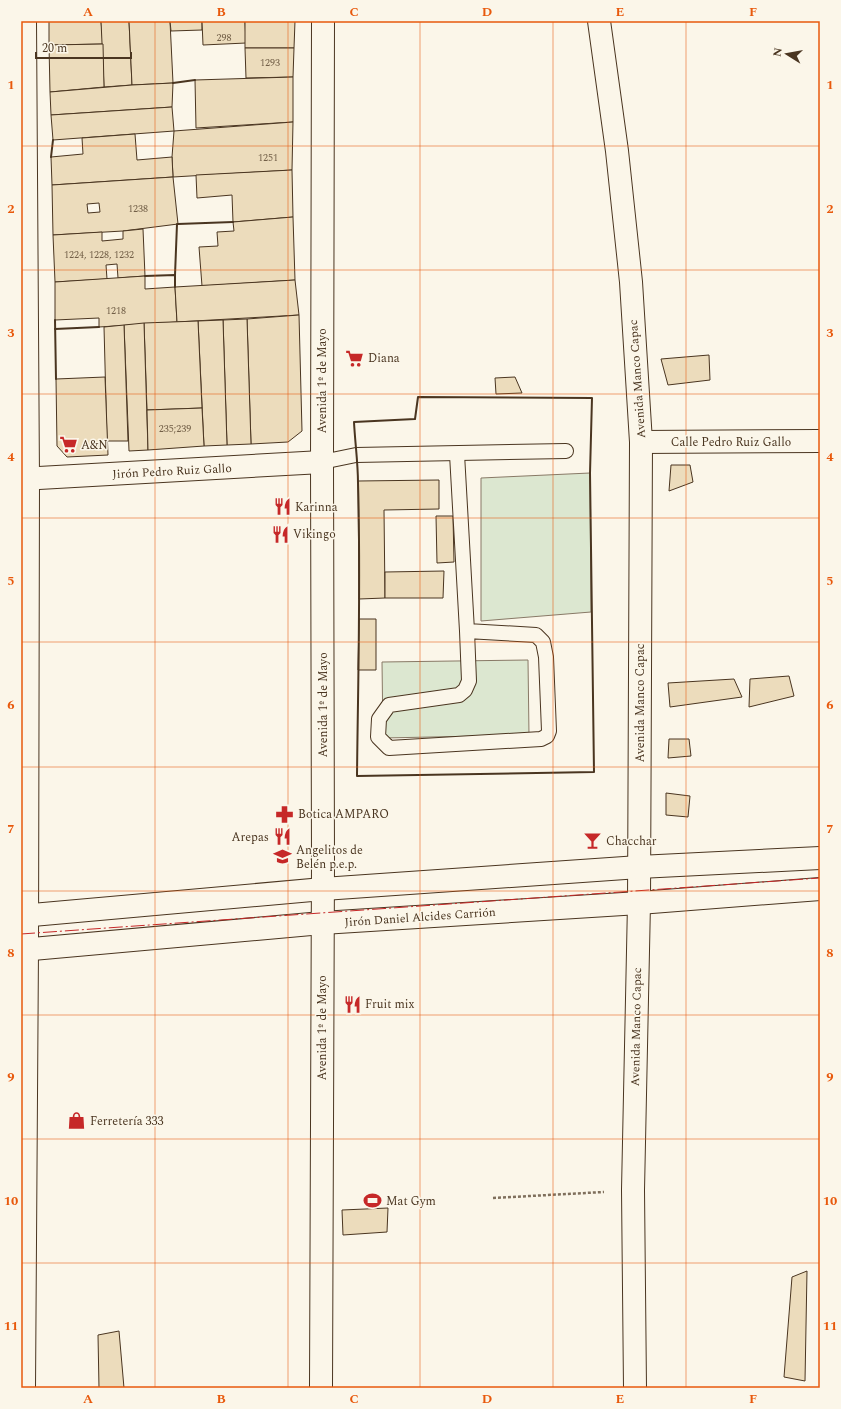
<svg xmlns="http://www.w3.org/2000/svg" width="841" height="1409" font-family="Spectral,serif">
<style>
.green{fill:#dce7d0;stroke:#887966}
.building{fill:#ecdcbc;stroke:#4a3520;fill-rule:evenodd}
.lines{fill:none;stroke-linecap:round;stroke-linejoin:round}
.lane-casing{stroke:#4a3520;stroke-width:16}
.street-casing{stroke:#4a3520;stroke-width:24}
.secondary-casing{stroke:#4a3520;stroke-width:24}
.path{stroke:#7f6f5c;stroke-width:2.5;stroke-dasharray:3 2;stroke-linecap:butt}
.lane{stroke:#fbf6e9;stroke-width:14}
.street{stroke:#fbf6e9;stroke-width:22}
.secondary{stroke:#fbf6e9;stroke-width:22}
.wall{stroke:#4a3520;stroke-width:2}
.power{stroke:#c62828;stroke-width:1;stroke-dasharray:14 3 2 3;stroke-linecap:butt}
.grid{fill:none;stroke:#e8590c;stroke-width:1;stroke-opacity:0.55}
.labels{text-anchor:middle;stroke-width:3;stroke-linejoin:round;paint-order:stroke}
.number-label{font-size:10px;fill:#725f47}
.poi-label{font-size:12px;fill:#4a3520;stroke:#fbf6e9;text-anchor:start}
.street-label{font-size:12px;fill:#4a3520;stroke:#fbf6e9}
.neatline{fill:none;stroke:#e8590c;stroke-width:1.5}
.grid-label{font-size:13px;text-anchor:middle;font-weight:bold;fill:#e8590c}
</style>
<rect width="100%" height="100%" fill="#fbf6e9"/>
<g class="green">
<polygon points="590,473 591,612 481,621 481,478"/>
<polygon points="528,660 529,735 383,738 382,662"/>
</g>
<g class="building">
<polygon points="49,21 101,21 103,44 49,45"/>
<polygon points="101,21 129,21 132,85 104,87"/>
<polygon points="129,21 170,21 173,83 132,85"/>
<polygon points="170,21 202,21 202,30 171,31"/>
<polygon points="202,21 245,21 246,43 203,45"/>
<polygon points="245,21 295,21 294,48 245,48"/>
<polygon points="103,44 104,87 50,92 49,45"/>
<polygon points="245,48 294,48 293,77 246,78"/>
<polygon points="293,77 293,122 196,128 195,80"/>
<polygon points="173,83 172,107 51,115 50,92 132,85"/>
<polygon points="172,107 174,131 53,140 51,115"/>
<polygon points="293,122 292,170 173,177 172,157 174,131"/>
<polygon points="135,134 137,160 172,157 173,177 52,185 51,157 83,154 82,138"/>
<polygon points="292,170 293,217 233,222 232,195 197,198 196,175"/>
<path d="M173,177L178,224L123,231L53,235L52,185ZM99,203L100,212L88,213L87,204Z"/>
<polygon points="293,217 295,280 202,286 199,247 218,246 217,232 234,231 233,222"/>
<polygon points="143,229 145,276 118,278 117,264 106,265 107,279 55,282 53,235 102,232 102,241 123,239 123,231"/>
<polygon points="145,276 145,289 175,287 177,322 99,327 99,318 55,320 55,282"/>
<polygon points="295,280 299,315 177,322 175,287"/>
<polygon points="299,315 302,431 288,442 251,444 247,319"/>
<polygon points="247,319 251,444 227,445 223,320"/>
<polygon points="223,320 227,445 204,446 198,321"/>
<polygon points="198,321 202,408 147,410 144,323"/>
<polygon points="144,323 148,450 129,451 124,325"/>
<polygon points="124,325 128,441 107,441 104,327"/>
<polygon points="709,355 710,380 668,385 661,359"/>
<polygon points="105,377 108,455 67,457 57,446 56,379"/>
<polygon points="515,377 522,393 496,394 495,378"/>
<polygon points="202,408 204,446 148,450 147,410"/>
<polygon points="671,465 690,465 693,482 669,491"/>
<polygon points="439,480 439,509 384,510 385,598 359,599 358,481"/>
<polygon points="436,516 453,516 454,562 437,563"/>
<polygon points="444,571 443,598 385,598 385,572"/>
<polygon points="359,619 376,619 376,670 358,670"/>
<polygon points="789,676 794,696 749,707 750,679"/>
<polygon points="734,679 742,697 670,707 668,683"/>
<polygon points="669,739 689,739 691,756 668,758"/>
<polygon points="666,793 690,796 688,817 666,815"/>
<polygon points="388,1208 387,1232 343,1235 342,1210"/>
<polygon points="807,1271 805,1381 784,1377 792,1277"/>
<polygon points="119,1331 124,1388 99,1388 98,1335"/>
</g>
<g class="lines">
<defs>
<g id="lane">
<polyline points="457,454 467,631 536,635 543,642 546,657 549,731 547,736 541,739 389,748 378,737 379,719 389,705 459,695 465,690 469,681 467,631"/>
<polyline points="322,462 356,455 566,451"/>
</g>
<g id="street">
<polyline points="599,21 617,151 631,282 641,442 639,903 633,1190 635,1388"/>
<polyline points="641,442 820,441"/>
<polyline points="21,479 322,462"/>
<polyline points="24,1388 27,949"/>
<polyline points="321,1388 323,862 322,462 323,21"/>
</g>
<g id="secondary">
<polyline points="25,21 28,479 27,949"/>
<polyline points="21,916 323,889 639,867 820,858"/>
<polyline points="21,950 322,923 639,903 820,889"/>
</g>
</defs>
<use href="#lane" class="lane-casing"/>
<use href="#street" class="street-casing"/>
<use href="#secondary" class="secondary-casing"/>
<polyline class="path" points="493,1198 604,1192"/>
<use href="#lane" class="lane"/>
<use href="#street" class="street"/>
<use href="#secondary" class="secondary"/>
<g class="wall">
<polyline points="173,83 195,80"/>
<polyline points="51,157 53,140"/>
<polyline points="178,224 233,222"/>
<polyline points="175,275 177,224"/>
<polyline points="145,276 175,275 175,287"/>
<polyline points="55,320 56,379"/>
<polyline points="55,329 99,327"/>
<path d="M418,397L592,398L590,473L594,772L357,776C358,678 361,580 358,483C358,463 355,442 354,422L415,419Z"/>
</g>
<polyline class="power" points="21,934 820,878"/>
</g>
<path class="grid" d="M155,21V1388M288,21V1388M420,21V1388M553,21V1388M686,21V1388M21,146H820M21,270H820M21,394H820M21,518H820M21,642H820M21,767H820M21,891H820M21,1015H820M21,1139H820M21,1263H820"/>
<defs>
<symbol id="supermarket-bare" viewBox="-9 -9 18 18"><path d="M-6-5.5h2.5l.6 2H6L4.5 2H-2.5L-4.4-4H-6ZM-1.5 3.2a1.3 1.3 0 1 0 .1 0ZM3 3.2a1.3 1.3 0 1 0 .1 0Z" fill="#c62828" stroke="#fbf6e9" stroke-width="2.5" paint-order="stroke"/></symbol>
<symbol id="restaurant-bare" viewBox="-9 -9 18 18"><path d="M-5-6h1v4h1v-4h1v4h1v-4h1v5L-1.5 .5V6h-2V.5L-5-1ZM5-6V6H3V1.5H1.5Q1.5-4 5-6Z" fill="#c62828" stroke="#fbf6e9" stroke-width="2.5" paint-order="stroke"/></symbol>
<symbol id="pharmacy-bare" viewBox="-9 -9 18 18"><path d="M-2-6h4v4h4v4h-4v4h-4v-4h-4v-4h4Z" fill="#c62828" stroke="#fbf6e9" stroke-width="2.5" paint-order="stroke"/></symbol>
<symbol id="bar-bare" viewBox="-9 -9 18 18"><path d="M-6-5H6L.8 .8V4.5H3.5V6h-7V4.5H-.8V.8Z" fill="#c62828" stroke="#fbf6e9" stroke-width="2.5" paint-order="stroke"/></symbol>
<symbol id="school-bare" viewBox="-9 -9 18 18"><path d="M0-5L7-2L0 1L-7-2ZM-4 1L0 2.5L4 1V4Q0 6-4 4Z" fill="#c62828" stroke="#fbf6e9" stroke-width="2.5" paint-order="stroke"/></symbol>
<symbol id="shop-bare" viewBox="-9 -9 18 18"><path d="M-5-2.5h2.3a2.7 3.5 0 0 1 5.4 0H5L5.5 6h-11ZM-1.5-2.5h3a1.5 2.3 0 0 0-3 0Z" fill="#c62828" stroke="#fbf6e9" stroke-width="2.5" paint-order="stroke"/></symbol>
<symbol id="stadium-bare" viewBox="-9 -9 18 18"><path d="M0-5a6.5 5 0 1 0 0 10a6.5 5 0 1 0 0-10ZM-3.5-1.8h7v3.6h-7Z" fill="#c62828" stroke="#fbf6e9" stroke-width="2.5" paint-order="stroke"/></symbol>
</defs>
<g fill-rule="evenodd">
<use href="#supermarket-bare" x="342" y="346" width="25" height="25"/>
<use href="#supermarket-bare" x="56" y="432" width="25" height="25"/>
<use href="#restaurant-bare" x="270" y="494" width="25" height="25"/>
<use href="#restaurant-bare" x="268" y="522" width="25" height="25"/>
<use href="#pharmacy-bare" x="272" y="802" width="25" height="25"/>
<use href="#restaurant-bare" x="270" y="824" width="25" height="25"/>
<use href="#bar-bare" x="580" y="828" width="25" height="25"/>
<use href="#school-bare" x="270" y="844" width="25" height="25"/>
<use href="#restaurant-bare" x="340" y="992" width="25" height="25"/>
<use href="#shop-bare" x="64" y="1108" width="25" height="25"/>
<use href="#stadium-bare" x="360" y="1188" width="25" height="25"/>
</g>
<g class="labels">
<g class="number-label">
<text x="224" y="41">298</text>
<text x="270" y="66">1293</text>
<text x="268" y="161">1251</text>
<text x="138" y="212">1238</text>
<text x="99" y="258">1224, 1228, 1232</text>
<text x="116" y="314">1218</text>
<text x="175" y="432">235;239</text>
</g>
<g class="poi-label">
<text x="368" y="362">Diana</text>
<text x="81" y="449">A&amp;N</text>
<text x="295" y="511">Karinna</text>
<text x="293" y="538">Vikingo</text>
<text x="298" y="818">Botica AMPARO</text>
<text x="269" y="841" text-anchor="end">Arepas</text>
<text x="606" y="845">Chacchar</text>
<text x="296" y="854">Angelitos de<tspan x="296" dy="14">Belén p.e.p.</tspan></text>
<text x="365" y="1008">Fruit mix</text>
<text x="90" y="1125">Ferretería 333</text>
<text x="386" y="1205">Mat Gym</text>
</g>
<g class="street-label">
<text transform="translate(637 379) rotate(-94)" y="4">Avenida Manco Capac</text>
<text transform="translate(322 381) rotate(-90)" y="4">Avenida 1º de Mayo</text>
<text x="731" y="446">Calle Pedro Ruiz Gallo</text>
<text transform="translate(172 471) rotate(-3)" y="4">Jirón Pedro Ruiz Gallo</text>
<text transform="translate(640 703) rotate(-90)" y="4">Avenida Manco Capac</text>
<text transform="translate(323 705) rotate(-90)" y="4">Avenida 1º de Mayo</text>
<text transform="translate(420 917) rotate(-4)" y="4">Jirón Daniel Alcides Carrión</text>
<text transform="translate(636 1027) rotate(-89)" y="4">Avenida Manco Capac</text>
<text transform="translate(322 1028) rotate(-90)" y="4">Avenida 1º de Mayo</text>
</g>
</g>
<rect width="841" height="1409" fill="none" stroke="#fbf6e9" stroke-width="44"/>
<g transform="translate(787 54) rotate(281)" stroke="#fbf6e9" stroke-width="3" paint-order="stroke">
<path d="M0-3L7 15L0 10L-7 15Z" fill="#4a3520"/>
<text y="-6" font-size="11" font-weight="bold" text-anchor="middle" fill="#4a3520">N</text>
</g>
<path d="M36 52v6h95v-6" fill="none" stroke="#4a3520" stroke-width="2"/>
<text x="42" y="52" font-size="12" fill="#4a3520" stroke="#fbf6e9" stroke-width="3" paint-order="stroke">20 m</text>
<rect x="22" y="22" width="797" height="1365" class="neatline"/>
<g class="grid-label">
<text x="88" y="16">A</text>
<text x="221" y="16">B</text>
<text x="354" y="16">C</text>
<text x="487" y="16">D</text>
<text x="620" y="16">E</text>
<text x="753" y="16">F</text>
<text x="11" y="89">1</text>
<text x="830" y="89">1</text>
<text x="11" y="213">2</text>
<text x="830" y="213">2</text>
<text x="11" y="337">3</text>
<text x="830" y="337">3</text>
<text x="11" y="461">4</text>
<text x="830" y="461">4</text>
<text x="11" y="585">5</text>
<text x="830" y="585">5</text>
<text x="11" y="709">6</text>
<text x="830" y="709">6</text>
<text x="11" y="833">7</text>
<text x="830" y="833">7</text>
<text x="11" y="957">8</text>
<text x="830" y="957">8</text>
<text x="11" y="1081">9</text>
<text x="830" y="1081">9</text>
<text x="11" y="1205">10</text>
<text x="830" y="1205">10</text>
<text x="11" y="1330">11</text>
<text x="830" y="1330">11</text>
<text x="88" y="1403">A</text>
<text x="221" y="1403">B</text>
<text x="354" y="1403">C</text>
<text x="487" y="1403">D</text>
<text x="620" y="1403">E</text>
<text x="753" y="1403">F</text>
</g>
</svg>
